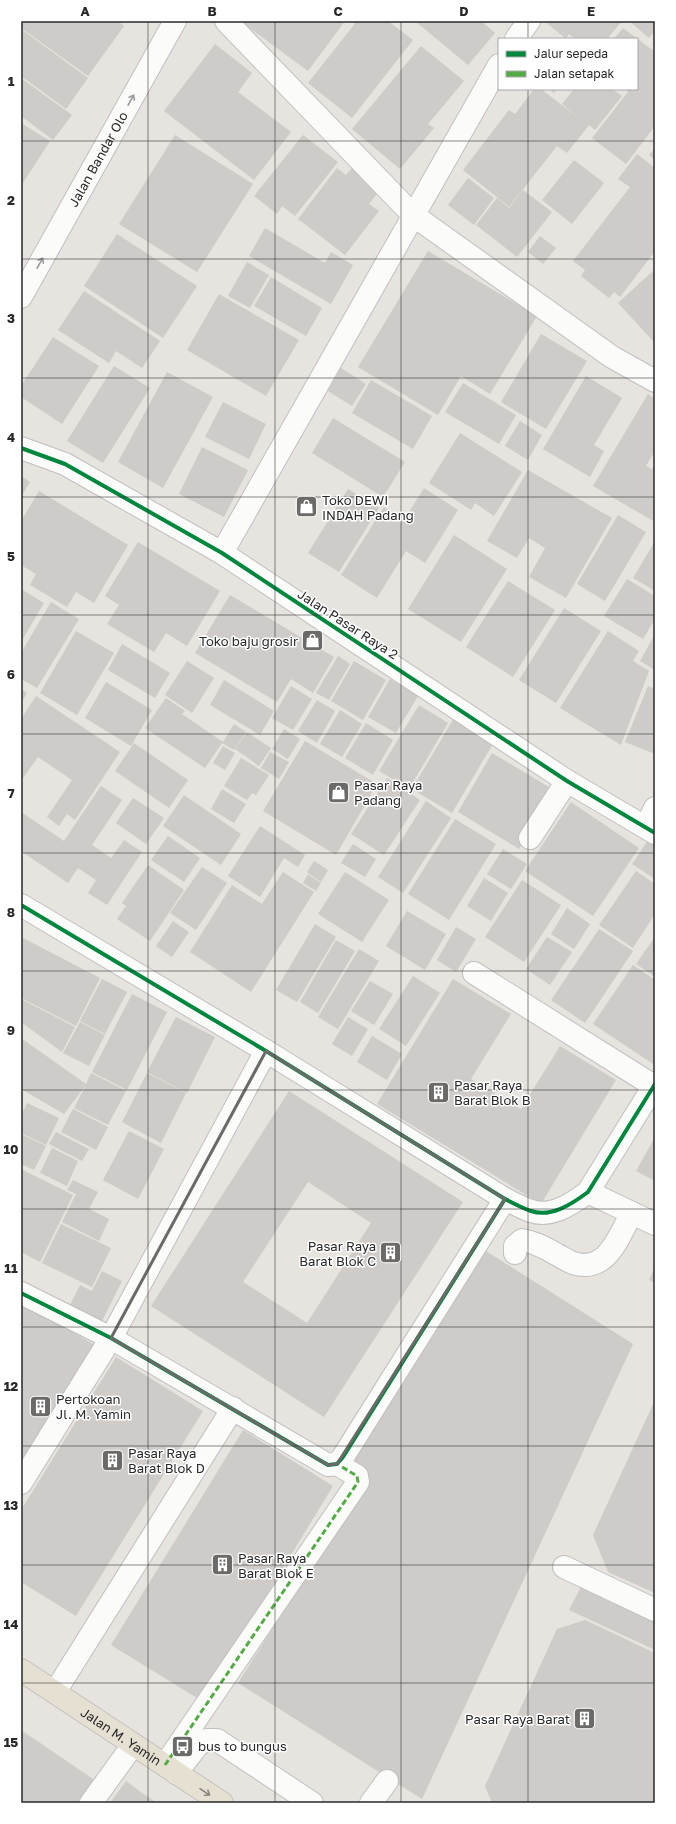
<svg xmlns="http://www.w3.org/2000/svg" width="676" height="1824" font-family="'Golos Text',sans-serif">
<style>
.building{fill:#cecbc8;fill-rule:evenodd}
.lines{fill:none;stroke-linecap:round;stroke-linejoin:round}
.minor-casing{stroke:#c1bfc0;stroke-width:24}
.major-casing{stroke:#c3c2c0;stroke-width:24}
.minor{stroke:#fbfbfa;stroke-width:22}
.major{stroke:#e6e0d2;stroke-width:22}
.quiet{stroke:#53ab44;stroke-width:3;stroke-dasharray:6 3;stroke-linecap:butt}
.cycleway-casing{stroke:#fff;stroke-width:6}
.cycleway{stroke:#00873e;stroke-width:4}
.oneway{stroke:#9c9c9c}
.oneway2{stroke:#88847e}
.marked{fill:none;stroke:#6c6a68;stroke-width:3;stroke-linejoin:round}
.grid{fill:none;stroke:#292929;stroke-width:1;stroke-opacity:0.55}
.labels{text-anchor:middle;stroke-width:3;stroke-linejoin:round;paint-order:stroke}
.street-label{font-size:13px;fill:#292929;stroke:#fff}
.poi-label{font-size:13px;fill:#292929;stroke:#fff;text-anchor:start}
.neatline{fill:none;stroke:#292929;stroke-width:1.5}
.grid-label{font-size:13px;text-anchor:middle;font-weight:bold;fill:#292929}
</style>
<rect width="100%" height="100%" fill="#e7e3de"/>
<g class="building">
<polygon points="21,21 118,21 124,26 88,76 21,28"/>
<polygon points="240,21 345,21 308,71"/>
<polygon points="357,21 388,21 413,40 352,118 308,83"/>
<polygon points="415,21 481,21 495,33 468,65"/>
<polygon points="549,21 622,21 607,39 575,39 569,34 566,39 547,23"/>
<polygon points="629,21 655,21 655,31 649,38"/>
<polygon points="623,28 655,52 655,126 626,164 592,138 628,92 625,89 637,89 637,39 614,39"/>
<polygon points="21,29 88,78 66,109 21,76"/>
<polygon points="215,44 252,73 238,92 291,132 254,180 164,111"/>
<polygon points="421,46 464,81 428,124 434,128 400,169 352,129"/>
<polygon points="21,78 72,115 53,140 21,116"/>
<polygon points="534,89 541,89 580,119 562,104 574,89 612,89 622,96 595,130 589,125 567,153 557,146 509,207 463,170 509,110 515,114"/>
<polygon points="549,89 557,89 554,93"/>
<polygon points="21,123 50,141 21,186"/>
<polygon points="175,135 253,184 197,272 119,224"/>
<polygon points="303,135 338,162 295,216 282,206 277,214 254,196"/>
<polygon points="655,148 655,160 649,155"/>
<polygon points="637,154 655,168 655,251 620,297 614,292 609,298 581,276 585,270 573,261 630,187 618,179"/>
<polygon points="574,160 604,183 572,224 542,200"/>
<polygon points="337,168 346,175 352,168 380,190 369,204 379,211 345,255 298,219"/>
<polygon points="468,178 494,198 474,225 448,205"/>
<polygon points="523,190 552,212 517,257 476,225 497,198 509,208"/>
<polygon points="265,228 325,263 331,252 353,265 331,304 249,256"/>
<polygon points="117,234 197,286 163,338 84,286"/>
<polygon points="540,236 556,248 543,264 528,252"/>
<polygon points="428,251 537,316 490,394 461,376 438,415 358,367"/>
<polygon points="247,262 269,275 250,308 228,296"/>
<polygon points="655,269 655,343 618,303"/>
<polygon points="271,277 322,308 306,336 254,306"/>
<polygon points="84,291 160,341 142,368 116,351 109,363 58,330"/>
<polygon points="219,294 299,340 266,396 187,350"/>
<polygon points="541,334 587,361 546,429 501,402"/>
<polygon points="53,337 99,366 62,424 21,397 21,386"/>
<polygon points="114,366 150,388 103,463 67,441"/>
<polygon points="341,368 366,384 352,406 328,391"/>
<polygon points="167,372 213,397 163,488 118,462"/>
<polygon points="586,376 622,398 594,445 604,451 590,477 543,449"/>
<polygon points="371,380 432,416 413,449 352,413"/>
<polygon points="463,383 516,415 499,444 445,412"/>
<polygon points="648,394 655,399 655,451 646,466 652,469 655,464 655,522 593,486"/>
<polygon points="223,402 266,424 249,459 205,437"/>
<polygon points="333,418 405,462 383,497 312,453"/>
<polygon points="520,421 542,435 528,460 505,446"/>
<polygon points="460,433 522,472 494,516 475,503 471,510 429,483"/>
<polygon points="202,447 248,470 224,517 179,494"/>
<polygon points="528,470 612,518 566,598 529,577 545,548 529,538 517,558 487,541"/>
<polygon points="21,476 30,482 21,497"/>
<polygon points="424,488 458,510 425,563 406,551 377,598 341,575 384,507 404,520"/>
<polygon points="348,489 379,508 339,572 308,553"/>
<polygon points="39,491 128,545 94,603 76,592 67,607 30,585 36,574 21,565 21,521"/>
<polygon points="618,515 646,532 605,601 577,584"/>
<polygon points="454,535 507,569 461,642 408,609"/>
<polygon points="655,541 655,591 633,578"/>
<polygon points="138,542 220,591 187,646 166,633 154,652 107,624 119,605 105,596"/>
<polygon points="627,579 655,596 655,619 643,639 604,616"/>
<polygon points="508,581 555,610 513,677 466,647"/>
<polygon points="21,589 44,603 21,642"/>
<polygon points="230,595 334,657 313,693 291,679 277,702 195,653"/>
<polygon points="51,602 79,619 37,688 21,679 21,653"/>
<polygon points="564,608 601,631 556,703 519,680"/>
<polygon points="76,631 114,653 77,715 40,693"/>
<polygon points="608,631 639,651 633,661 649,671 621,745 560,708"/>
<polygon points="655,634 655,670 640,661"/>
<polygon points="122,644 170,673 155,698 108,670"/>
<polygon points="338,656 350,664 329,700 316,693"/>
<polygon points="187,661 214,678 192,713 165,695"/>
<polygon points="354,661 386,680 363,720 331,701"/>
<polygon points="390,679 418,696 396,733 368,717"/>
<polygon points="224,680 274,711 260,735 210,705"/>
<polygon points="106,682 152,710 131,746 85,718"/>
<polygon points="291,686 312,699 293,730 272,718"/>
<polygon points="648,686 655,689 655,754 625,742"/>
<polygon points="21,689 27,693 21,703"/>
<polygon points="36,696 120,752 75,820 67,814 59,826 47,817 72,780 38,757 23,778 21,776 21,719"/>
<polygon points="166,698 185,711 182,714 223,742 234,724 246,732 234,750 222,743 205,768 145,728"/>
<polygon points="317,700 335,711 317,743 298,731"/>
<polygon points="419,705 448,723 409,789 379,771"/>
<polygon points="340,710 362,724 342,757 320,744"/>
<polygon points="454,718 494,742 452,813 412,789"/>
<polygon points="366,723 393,740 373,775 345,758"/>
<polygon points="284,729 300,739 288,759 272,749"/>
<polygon points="247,732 271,748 259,766 235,749"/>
<polygon points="305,741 377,784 336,855 263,811"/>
<polygon points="134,743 188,780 169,808 115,771"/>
<polygon points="223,746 235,753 225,770 213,763"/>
<polygon points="270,752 289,762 279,779 261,768"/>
<polygon points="492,753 554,790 519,849 458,812"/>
<polygon points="241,758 269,775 256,795 252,793 247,800 224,786"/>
<polygon points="387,778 420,800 384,855 351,834"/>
<polygon points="101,786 122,800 92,845 111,858 124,840 142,852 107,905 88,893 96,880 78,868 68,883 21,851 21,812 64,841"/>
<polygon points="222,789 246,804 234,823 211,809"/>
<polygon points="184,795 241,834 221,865 163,826"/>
<polygon points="133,798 164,818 146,844 116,823"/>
<polygon points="426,801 451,818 403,893 378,877"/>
<polygon points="571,802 639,848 593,916 525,871"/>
<polygon points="455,819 496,844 449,920 408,894"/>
<polygon points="260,826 305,855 298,867 284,858 260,897 228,876"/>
<polygon points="168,836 200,858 184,882 151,860"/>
<polygon points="651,836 655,838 655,879 632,864"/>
<polygon points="353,844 376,859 365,877 341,863"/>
<polygon points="503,849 527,864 511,889 487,874"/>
<polygon points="314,861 328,870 321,882 307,872"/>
<polygon points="148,865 184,890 150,941 117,919 126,906 122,903"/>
<polygon points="202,867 227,883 196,930 170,913"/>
<polygon points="636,871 655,884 655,914 633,948 599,925"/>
<polygon points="283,872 314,892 251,992 190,952 232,885 262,904"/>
<polygon points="345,872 389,900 362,942 318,914"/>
<polygon points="308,874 321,883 316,891 303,883"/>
<polygon points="484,878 508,893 491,921 467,906"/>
<polygon points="522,880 561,905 524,962 485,937"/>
<polygon points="567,908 590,924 574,949 551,934"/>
<polygon points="407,911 446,934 425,970 386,946"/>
<polygon points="173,921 189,932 172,957 156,946"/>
<polygon points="315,924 336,937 297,1002 276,990"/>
<polygon points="456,927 476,939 456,972 437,960"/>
<polygon points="599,929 633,951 585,1023 551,1000"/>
<polygon points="547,937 572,952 550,985 526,969"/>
<polygon points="23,938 100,978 76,1026 21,998 21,943"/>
<polygon points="654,938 655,939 655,977 636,964"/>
<polygon points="336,940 355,951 318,1013 300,1002"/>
<polygon points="359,949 379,961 338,1029 318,1017"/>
<polygon points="633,965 655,980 655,1060 653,1064 593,1024"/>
<polygon points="413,976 440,993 406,1046 379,1029"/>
<polygon points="102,979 127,992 105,1034 80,1021"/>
<polygon points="453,979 511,1014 471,1079 521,1109 560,1046 616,1080 541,1204 377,1104"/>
<polygon points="370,981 393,994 374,1025 351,1011"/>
<polygon points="132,994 167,1012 127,1090 92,1072"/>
<polygon points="21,999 75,1027 62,1052 21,1022"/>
<polygon points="176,1017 215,1037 187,1093 147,1072"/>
<polygon points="348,1017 368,1029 352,1056 332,1044"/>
<polygon points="80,1022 105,1035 89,1066 63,1053"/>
<polygon points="372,1036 402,1054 387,1080 357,1062"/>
<polygon points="21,1038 86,1084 91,1073 126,1091 108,1125 74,1108 86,1085 64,1114 21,1089"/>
<polygon points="147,1073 186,1093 161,1143 122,1122"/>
<path d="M289,1091L463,1202L324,1417L151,1306ZM308,1182L371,1223L307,1323L243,1282Z"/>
<polygon points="27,1103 59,1118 46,1145 21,1133 21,1116"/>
<polygon points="73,1109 108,1127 96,1150 61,1132"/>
<polygon points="129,1131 164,1149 138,1199 103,1180"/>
<polygon points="56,1132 89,1149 82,1161 49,1144"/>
<polygon points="21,1134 46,1146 34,1170 21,1164"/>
<polygon points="655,1137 655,1181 636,1171"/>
<polygon points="52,1148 78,1161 67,1186 40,1173"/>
<polygon points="21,1169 73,1195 40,1262 21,1252"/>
<polygon points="73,1180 98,1192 89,1209 109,1219 99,1241 62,1222 76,1194 67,1190"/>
<polygon points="61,1224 111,1248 92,1287 42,1263"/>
<polygon points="486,1251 633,1344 422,1799 238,1683 369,1476 352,1464"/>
<polygon points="655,1267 655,1283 649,1280"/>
<polygon points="102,1271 122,1281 102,1321 70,1305 80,1285 92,1291"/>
<polygon points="21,1300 96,1346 21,1466"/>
<polygon points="116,1357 203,1411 76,1616 21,1582 21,1510"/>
<polygon points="655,1400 655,1593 608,1572 593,1535"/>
<polygon points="243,1430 333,1486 202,1701 111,1645"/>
<polygon points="582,1585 655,1619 655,1650 569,1610"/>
<polygon points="585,1620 655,1653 655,1803 492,1803 485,1786 557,1629"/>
<polygon points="21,1730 99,1783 85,1803 21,1803"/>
<polygon points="126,1781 142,1793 157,1803 110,1803"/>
</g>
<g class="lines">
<defs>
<g id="minor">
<polyline points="226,21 413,215 612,357 655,381"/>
<polyline points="516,39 529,21"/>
<path id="s1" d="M21,297L175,21"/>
<polyline points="21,448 65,464 222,553 567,781 655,833"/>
<polyline points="222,553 499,65"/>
<polyline points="646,827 655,808"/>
<polyline points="530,838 567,781"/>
<path d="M21,905L266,1051L505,1199C513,1203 522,1208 531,1211C551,1218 572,1204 588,1192L655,1084"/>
<polyline points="474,973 654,1086"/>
<polyline points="588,1192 655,1224"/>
<path d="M515,1253V1246L522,1240C535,1242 545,1248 556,1254C562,1257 567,1261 573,1263C607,1274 618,1237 632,1213"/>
<polyline points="21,1293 111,1338 328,1465 337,1464 343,1457 505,1199"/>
<polyline points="21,1483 111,1338 266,1051"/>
<polyline points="564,1567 655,1610"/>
<polyline points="55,1692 233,1408"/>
<polyline points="165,1765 358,1482 357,1476 337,1464"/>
<polyline points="176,1773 198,1745 206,1740 217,1740 312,1803"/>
<polyline points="91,1803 133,1745"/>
<polyline points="371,1803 387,1781"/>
</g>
<g id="major">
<path id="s2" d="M21,1670L222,1803"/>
</g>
</defs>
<use href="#minor" class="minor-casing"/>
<use href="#major" class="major-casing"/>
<use href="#minor" class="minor"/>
<use href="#major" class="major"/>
<polyline class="quiet" points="165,1765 358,1482 357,1476 337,1464"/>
<defs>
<g id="cycleway">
<polyline points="21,448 65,464 222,553 567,781 655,833"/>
<path d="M21,905L266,1051L505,1199C513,1203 522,1208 531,1211C551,1218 572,1204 588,1192L655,1084"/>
<polyline points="21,1293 111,1338 328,1465 337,1464 343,1457 505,1199"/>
</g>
</defs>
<use href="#cycleway" class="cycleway-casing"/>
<use href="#cycleway" class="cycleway"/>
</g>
<defs><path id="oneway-shaft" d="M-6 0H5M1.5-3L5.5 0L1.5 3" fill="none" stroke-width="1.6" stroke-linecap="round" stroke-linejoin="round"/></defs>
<g class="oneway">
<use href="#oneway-shaft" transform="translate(131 100) rotate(-61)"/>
<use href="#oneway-shaft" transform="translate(40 263) rotate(-61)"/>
</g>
<use class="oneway2" href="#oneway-shaft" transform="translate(205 1792) rotate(34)"/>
<path class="marked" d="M266,1051L505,1199L337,1464L328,1465L111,1338Z"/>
<path class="grid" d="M148,21V1803M275,21V1803M401,21V1803M528,21V39M528,89V1803M21,141H655M21,259H655M21,378H655M21,497H655M21,615H655M21,734H655M21,853H655M21,971H655M21,1090H655M21,1209H655M21,1327H655M21,1446H655M21,1565H655M21,1683H655"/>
<defs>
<symbol id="shop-square" viewBox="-11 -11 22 22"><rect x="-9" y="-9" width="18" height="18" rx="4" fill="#6c6a68" stroke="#fff"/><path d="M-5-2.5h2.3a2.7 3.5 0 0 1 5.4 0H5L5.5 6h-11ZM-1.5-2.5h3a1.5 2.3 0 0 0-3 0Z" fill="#fff"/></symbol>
<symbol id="building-square" viewBox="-11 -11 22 22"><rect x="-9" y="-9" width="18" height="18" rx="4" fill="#6c6a68" stroke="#fff"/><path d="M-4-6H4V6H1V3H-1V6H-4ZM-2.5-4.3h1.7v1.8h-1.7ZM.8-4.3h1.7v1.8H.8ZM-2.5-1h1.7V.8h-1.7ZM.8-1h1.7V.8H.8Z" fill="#fff"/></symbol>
<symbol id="bus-square" viewBox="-11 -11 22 22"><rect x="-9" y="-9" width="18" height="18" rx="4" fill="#6c6a68" stroke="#fff"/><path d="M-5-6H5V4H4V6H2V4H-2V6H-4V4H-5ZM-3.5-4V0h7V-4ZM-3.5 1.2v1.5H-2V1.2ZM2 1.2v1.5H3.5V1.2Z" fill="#fff"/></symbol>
</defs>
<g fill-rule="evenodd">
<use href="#shop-square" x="294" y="494" width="25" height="25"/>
<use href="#shop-square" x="300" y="628" width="25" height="25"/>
<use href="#shop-square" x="326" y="780" width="25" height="25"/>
<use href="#building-square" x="426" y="1080" width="25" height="25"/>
<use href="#building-square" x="378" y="1240" width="25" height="25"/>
<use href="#building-square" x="28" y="1394" width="25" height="25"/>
<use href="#building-square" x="100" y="1448" width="25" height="25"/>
<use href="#building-square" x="210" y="1552" width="25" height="25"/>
<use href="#building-square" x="572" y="1706" width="25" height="25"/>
<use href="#bus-square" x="170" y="1734" width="25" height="25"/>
</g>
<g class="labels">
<g class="street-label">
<text dy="5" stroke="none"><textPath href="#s1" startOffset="158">Jalan Bandar Olo</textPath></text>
<text transform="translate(348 624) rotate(33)" y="5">Jalan Pasar Raya 2</text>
<text dy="5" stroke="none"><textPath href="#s2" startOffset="120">Jalan M. Yamin</textPath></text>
</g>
<g class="poi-label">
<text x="322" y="505">Toko DEWI<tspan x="322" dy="15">INDAH Padang</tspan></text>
<text x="298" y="646" text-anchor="end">Toko baju grosir</text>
<text x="354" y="790">Pasar Raya<tspan x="354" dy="15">Padang</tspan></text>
<text x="454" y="1090">Pasar Raya<tspan x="454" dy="15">Barat Blok B</tspan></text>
<text x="376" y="1251" text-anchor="end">Pasar Raya<tspan x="376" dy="15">Barat Blok C</tspan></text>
<text x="56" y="1404">Pertokoan<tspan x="56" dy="15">Jl. M. Yamin</tspan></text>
<text x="128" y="1458">Pasar Raya<tspan x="128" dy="15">Barat Blok D</tspan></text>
<text x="238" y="1563">Pasar Raya<tspan x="238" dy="15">Barat Blok E</tspan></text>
<text x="570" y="1724" text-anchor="end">Pasar Raya Barat</text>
<text x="198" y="1751">bus to bungus</text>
</g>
</g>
<rect width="676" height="1824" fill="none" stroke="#ffffff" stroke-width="44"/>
<rect x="498" y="38" width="140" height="52" fill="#ffffff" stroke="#a9a9a9"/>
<rect x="506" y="51" width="20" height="6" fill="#00873e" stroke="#a9a9a9"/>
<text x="534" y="58" font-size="12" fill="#292929">Jalur sepeda</text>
<rect x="506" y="71" width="20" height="6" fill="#53ab44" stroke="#a9a9a9"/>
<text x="534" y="78" font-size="12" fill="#292929">Jalan setapak</text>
<rect x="22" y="22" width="632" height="1780" class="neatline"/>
<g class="grid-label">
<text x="85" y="16">A</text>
<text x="212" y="16">B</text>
<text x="338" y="16">C</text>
<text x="464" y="16">D</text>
<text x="591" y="16">E</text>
<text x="11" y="86">1</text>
<text x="11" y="205">2</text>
<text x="11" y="323">3</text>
<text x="11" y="442">4</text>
<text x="11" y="561">5</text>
<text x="11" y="679">6</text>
<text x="11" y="798">7</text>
<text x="11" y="917">8</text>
<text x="11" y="1035">9</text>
<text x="11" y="1154">10</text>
<text x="11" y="1273">11</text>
<text x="11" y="1391">12</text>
<text x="11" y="1510">13</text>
<text x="11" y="1629">14</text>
<text x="11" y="1747">15</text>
</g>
</svg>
